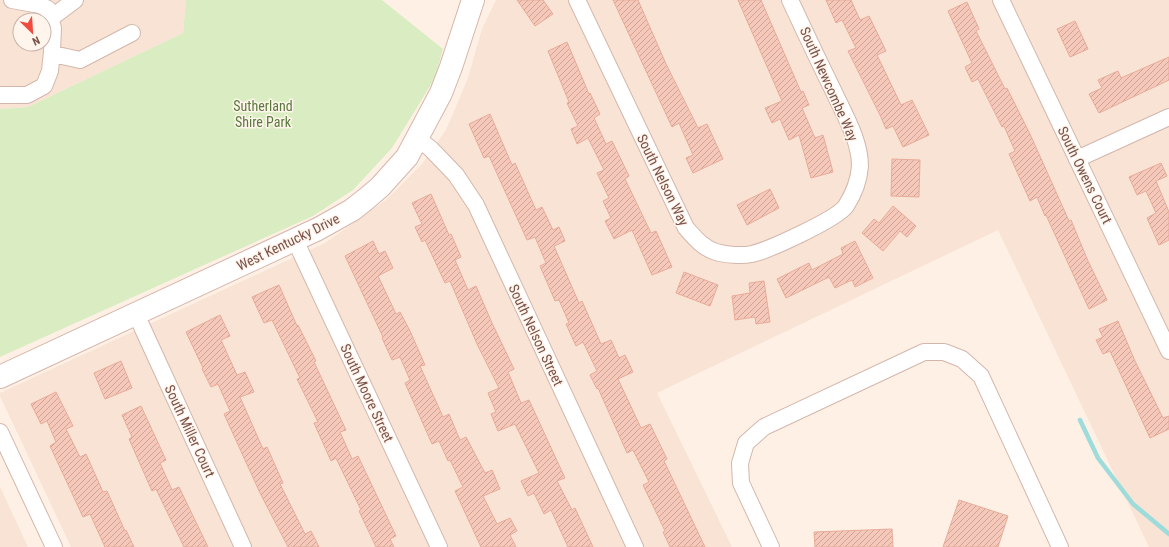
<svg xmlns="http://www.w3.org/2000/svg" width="1169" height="547" font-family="'Roboto Condensed',sans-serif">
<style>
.residential{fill:#f8e3d5;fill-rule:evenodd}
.park{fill:#daedc2}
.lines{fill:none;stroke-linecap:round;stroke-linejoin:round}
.stream{stroke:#9ddcdb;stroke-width:4.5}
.building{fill:url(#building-hatch);stroke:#e9ab99}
.street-casing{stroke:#d3b7ac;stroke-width:18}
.secondary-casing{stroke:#d6b6aa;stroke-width:24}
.street{stroke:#fff;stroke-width:16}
.secondary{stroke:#fff;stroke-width:22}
.labels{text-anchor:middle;stroke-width:3;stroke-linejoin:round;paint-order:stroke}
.street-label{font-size:14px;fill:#795148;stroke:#fff5ec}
.park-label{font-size:14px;fill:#587a3c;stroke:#fff5ec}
</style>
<defs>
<pattern id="building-hatch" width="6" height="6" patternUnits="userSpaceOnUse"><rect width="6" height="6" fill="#f5c8ba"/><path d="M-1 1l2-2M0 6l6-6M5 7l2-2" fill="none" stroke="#cba599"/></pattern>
</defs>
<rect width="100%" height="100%" fill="#fef0e5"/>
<g class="residential">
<path d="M0,0H186L183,33L28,107L0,109ZM20,20H44V44H20Z"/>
<polygon points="496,0 1169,0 1169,547 1149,547 998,230 657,393 732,547 71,547 0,396 0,393 325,243 386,200 422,164 446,130 468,78 482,29"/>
<polygon points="0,487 28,547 0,547"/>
</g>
<polygon class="park" points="186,0 382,0 443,49 435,78 392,148 353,190 313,216 0,357 0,109 28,107 183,33"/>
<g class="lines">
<polyline class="stream" points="1080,420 1098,458 1133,504 1169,534"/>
</g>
<g class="building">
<polygon points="517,0 543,0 553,14 535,26"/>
<polygon points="613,0 638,0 666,64 698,128 707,124 723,159 693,173 686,158 693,155 679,123 672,127"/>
<polygon points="738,0 761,0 801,92 803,91 809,105 802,108 815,138 823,135 833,172 811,178 799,135 789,140 780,119 772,123 765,108 782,101"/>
<polygon points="826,0 851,0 860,20 869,16 886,51 877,55 901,105 912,100 929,135 903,147 893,126 886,129 880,115 848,51 856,48 842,20 836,23"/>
<polygon points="967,2 979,29 976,31 1005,89 1007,88 1030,134 1069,221 1071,220 1088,261 1107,300 1089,309 1046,215 1045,216 1037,197 1030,201 1009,154 1015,151 1004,126 1002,127 978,79 972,82 965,67 972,63 948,11"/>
<polygon points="1075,21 1088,49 1070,57 1057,29"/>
<polygon points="567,42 589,94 590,93 600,114 594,118 606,144 612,141 629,176 625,179 651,233 656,231 672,267 652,275 632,230 614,239 605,221 611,218 603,201 609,198 597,173 604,170 588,138 577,144 571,129 578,126 567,103 569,102 548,51"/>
<polygon points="1169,57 1169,80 1099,113 1089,94 1102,88 1098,80 1118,71 1121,78"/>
<polygon points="490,114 512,165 515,163 536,210 542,207 553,230 559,227 565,241 554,246 579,303 582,301 601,344 611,340 619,358 625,355 633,372 618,379 641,428 650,424 667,459 664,461 705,547 670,547 663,532 665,531 643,485 649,482 633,450 627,453 598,388 597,389 590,375 597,371 583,342 576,346 566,324 569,323 559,300 555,301 540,266 546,263 535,237 527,240 489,156 484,158 469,124"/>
<polygon points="892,159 920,160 919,197 891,196"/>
<polygon points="1161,163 1167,176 1156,181 1169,212 1169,240 1159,245 1147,218 1156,213 1146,191 1137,195 1129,177"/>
<polygon points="770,189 779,208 747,225 737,205"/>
<polygon points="431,194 449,235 451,234 461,257 455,260 468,290 476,286 492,323 514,369 508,372 521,403 529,400 565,478 557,481 572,510 575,508 593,547 568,547 551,510 544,514 534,493 528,496 521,481 539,473 515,424 498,431 491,414 496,412 488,393 499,388 477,344 450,281 445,283 425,240 422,242 415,227 422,224 412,203"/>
<polygon points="893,206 916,226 907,237 900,231 883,251 862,233 874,219 879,223"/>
<polygon points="373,241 379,254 385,251 393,268 378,276 396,314 400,312 410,331 425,365 420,366 443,417 449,414 460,440 466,437 485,473 492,470 500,489 483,496 497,524 510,518 517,531 510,535 516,547 481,547 455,491 463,487 450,460 448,461 439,441 432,444 405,383 410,380 400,357 392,360 382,338 383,337 345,256"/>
<polygon points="855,241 873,278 855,287 852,280 835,288 829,277 786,298 777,279 809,263 812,270 843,254 841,248"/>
<polygon points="684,272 718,285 710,306 676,293"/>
<polygon points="764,281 770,322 756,324 755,317 735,320 732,296 750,293 749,283"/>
<polygon points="279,285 297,326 298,325 316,361 314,362 346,430 340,432 352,459 358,456 396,536 390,539 394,547 376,547 359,511 361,510 336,458 331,461 314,423 318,422 297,379 300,378 272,320 264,323 252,297"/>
<polygon points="220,315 230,336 221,340 237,375 245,372 254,392 240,397 263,449 267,447 283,483 280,484 305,534 311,531 319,547 288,547 260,493 224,414 230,411 218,384 211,387 202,369 203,368 186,332"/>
<polygon points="1118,321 1135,361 1163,418 1169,416 1169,429 1150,438 1110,351 1103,354 1096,340 1103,337 1099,329"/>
<polygon points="121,361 132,388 105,399 94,373"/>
<polygon points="56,392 73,426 66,429 80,457 86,454 103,492 107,491 125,531 126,530 134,547 105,547 90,514 83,517 50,446 56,442 47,421 41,424 31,404"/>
<polygon points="141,406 166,460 160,463 172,490 179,487 208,547 184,547 156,489 152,491 129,439 132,437 122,415"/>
<polygon points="959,500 1008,516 998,547 943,547"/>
<polygon points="892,529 893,547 815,547 814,532"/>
</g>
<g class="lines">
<defs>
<g id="street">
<path d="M577,0L686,228C695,238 703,248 716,252C726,255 742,256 752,254C769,250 837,219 846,206C853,195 859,180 860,166C860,140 844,114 833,90C818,60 804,30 790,0"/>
<polyline points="1001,0 1169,351"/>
<polyline points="51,18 75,0"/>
<polyline points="52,56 62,56 80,60 132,33"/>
<polyline points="0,95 27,95 44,86 50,71 52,51 53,28 48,9 40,5 12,0"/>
<polyline points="417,138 431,149 456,175 476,205 635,547"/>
<polyline points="1077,159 1169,117"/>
<polyline points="295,240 439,547"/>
<polyline points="136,314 243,547"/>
<polyline points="0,432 54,547"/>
<polyline points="771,547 741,483 740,463 746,443 764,427 924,352 944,352 962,359 981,376 1060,547"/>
</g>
<polyline id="secondary" points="0,377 318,229 352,210 366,199 380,187 407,157 441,93 451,67 473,0"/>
</defs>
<use href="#street" class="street-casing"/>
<use href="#secondary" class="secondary-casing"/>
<use href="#street" class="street"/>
<use href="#secondary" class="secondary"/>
</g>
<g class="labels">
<g class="street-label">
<text transform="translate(829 84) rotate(66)" y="5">South Newcombe Way</text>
<text transform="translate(1085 175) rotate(64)" y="5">South Owens Court</text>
<text transform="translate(663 180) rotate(64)" y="5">South Nelson Way</text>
<text transform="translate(288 242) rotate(-26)" y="5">West Kentucky Drive</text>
<text transform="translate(536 335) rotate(65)" y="5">South Nelson Street</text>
<text transform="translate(367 393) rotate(65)" y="5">South Moore Street</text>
<text transform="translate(190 431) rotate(65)" y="5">South Miller Court</text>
</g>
<g class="park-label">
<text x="263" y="111">Sutherland<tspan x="263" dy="16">Shire Park</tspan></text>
</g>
</g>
<g transform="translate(32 32) rotate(155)"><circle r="19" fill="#fff5ec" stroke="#c9b3aa"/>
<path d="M0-3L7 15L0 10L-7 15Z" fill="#f04b41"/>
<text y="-6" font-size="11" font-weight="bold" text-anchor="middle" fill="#795148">N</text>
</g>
</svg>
